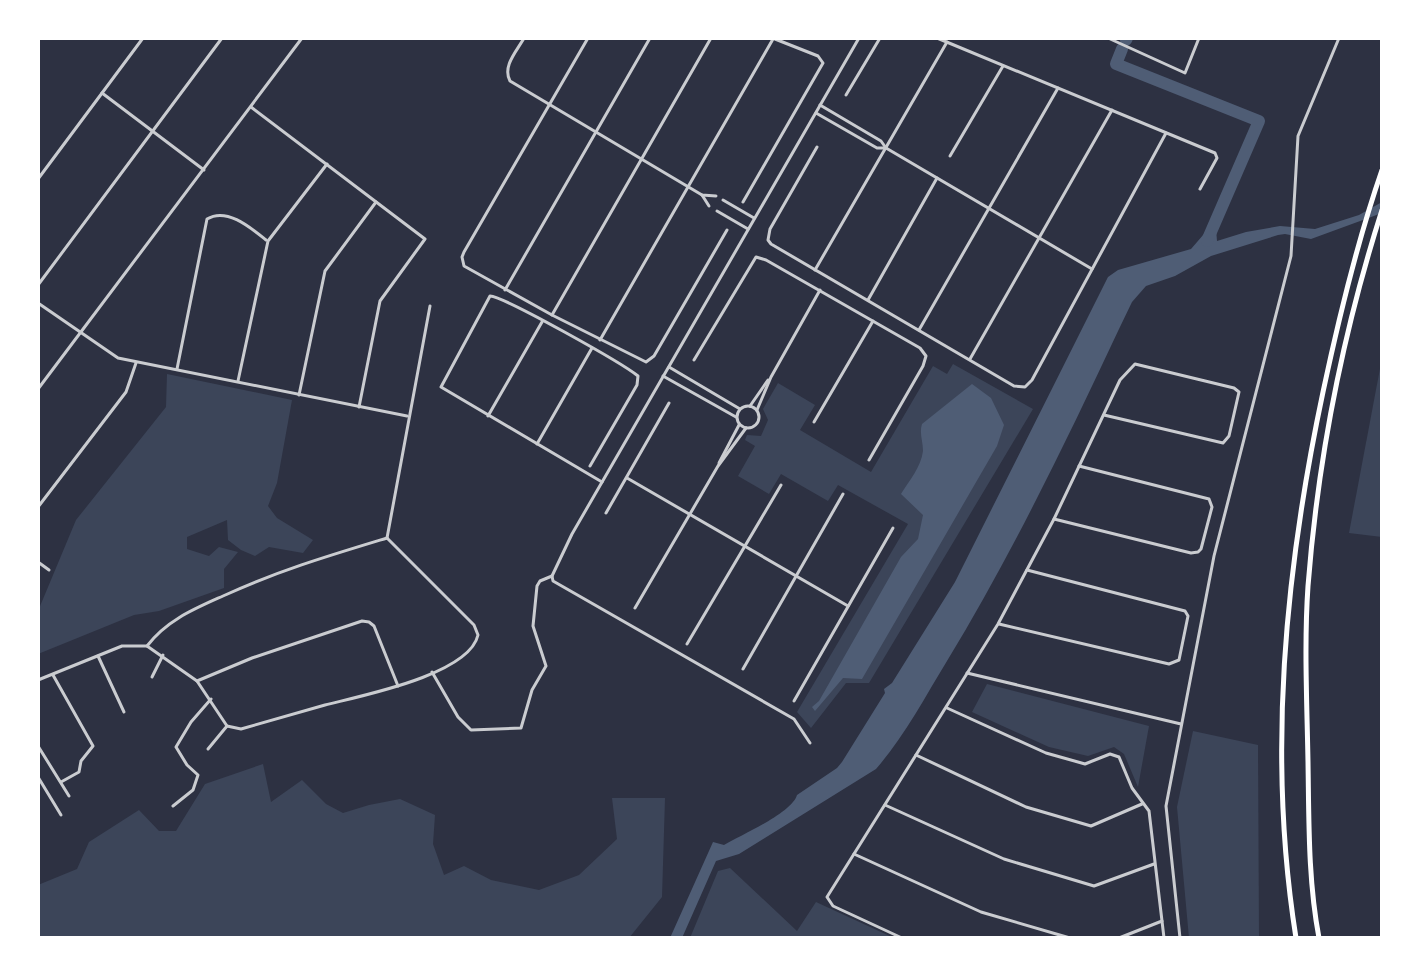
<svg xmlns="http://www.w3.org/2000/svg" width="1420" height="976" font-family="'Times New Roman',serif">
<style>
.green{fill:#3c4559}
.water{fill:#4f5d75}
.lines{fill:none;stroke-linecap:round;stroke-linejoin:round}
.river{stroke:#4f5d75;stroke-width:12}
.minor{stroke:#caccd0;stroke-width:3}
.motorway{stroke:#fff;stroke-width:5}
</style>
<rect width="100%" height="100%" fill="#2d3142"/>
<g class="green">
<polygon points="1382,358 1382,537 1349,533"/>
<polygon points="953,364 1033,409 869,683 846,683 811,728 797,712 908,524 838,485 828,501 781,474 769,494 738,476 755,446 745,440 747,435 761,436 768,420 763,409 778,383 815,405 800,430 871,472 933,366 947,374"/>
<polygon points="167,374 292,400 277,483 268,506 277,518 313,540 303,553 269,547 255,556 241,550 228,540 227,520 187,537 187,549 209,556 219,547 238,552 224,569 224,588 159,611 134,615 38,654 38,611 76,520 166,407"/>
<polygon points="987,684 1149,726 1138,787 1124,754 1114,747 1088,756 1049,747 972,712"/>
<polygon points="1193,731 1258,745 1259,938 1189,938 1177,807"/>
<polygon points="263,764 271,802 302,780 326,804 343,813 369,805 400,799 435,815 433,844 444,875 464,866 491,880 539,890 579,875 617,839 612,798 665,798 662,897 629,938 38,938 38,885 77,869 89,842 139,810 159,831 176,831 205,784"/>
<polygon points="730,868 797,931 816,902 894,938 690,938 718,871"/>
</g>
<g class="water">
<path d="M1382,202V213L1311,239L1285,234L1278,235L1211,256L1175,276L1146,286L1132,302L1119,329C1066,442 1012,554 947,661C925,697 904,737 876,769L739,854L716,861L682,938H670L713,842L724,845C741,835 792,813 797,795L837,768L842,762L885,693L884,689L892,683L955,582L1108,277L1118,270L1191,249L1210,227L1216,229L1217,241L1246,232L1280,226L1315,229L1359,215Z"/>
<path d="M972,384L991,398L1004,425L997,446L862,679L843,678L815,711L812,707L819,701L901,557L918,539L923,515L901,494C909,481 921,467 923,451C923,441 919,433 922,424Z"/>
</g>
<g class="lines">
<g class="river">
<polyline points="1126,40 1127,38"/>
<polyline points="1122,49 1116,64 1259,121 1207,241"/>
</g>
<g class="minor">
<path d="M524,38C517,51 502,66 510,81L702,195L716,196"/>
<polyline points="588,38 464,252 462,257 464,266 552,315 646,362 654,356 727,230"/>
<polyline points="937,38 1215,153 1217,158 1200,189"/>
<polyline points="1108,38 1185,73 1199,38"/>
<polyline points="102,93 204,170"/>
<polyline points="846,95 880,38"/>
<polyline points="820,105 881,141 886,148 1092,269"/>
<polyline points="251,107 425,239 380,301 359,407"/>
<polyline points="816,113 877,148 886,148"/>
<polyline points="817,147 770,229 768,240 771,244 1014,386 1025,387 1032,380 1166,133"/>
<polyline points="950,156 1003,66"/>
<polyline points="38,179 143,38"/>
<polyline points="702,195 709,206"/>
<polyline points="723,200 754,218"/>
<polyline points="743,202 823,63 818,56 775,39"/>
<polyline points="717,211 748,229"/>
<polyline points="815,270 947,42"/>
<polyline points="38,285 222,38"/>
<polyline points="505,290 650,38"/>
<polyline points="868,300 937,178"/>
<polyline points="38,303 118,358 407,416"/>
<polyline points="552,315 711,38"/>
<polyline points="919,330 1058,88"/>
<polyline points="600,340 773,39"/>
<polyline points="970,359 1112,110"/>
<polyline points="694,360 756,257 766,260 920,348 926,356 923,366 869,460"/>
<polyline points="669,367 740,409"/>
<path d="M177,369L207,219C227,207 251,228 266,240"/>
<polyline points="663,376 736,417"/>
<polyline points="238,381 268,241 327,164"/>
<polyline points="38,389 302,38"/>
<polyline points="299,395 325,271 376,202"/>
<circle cx="748" cy="417" r="11"/>
<polyline points="750,406 768,380"/>
<polyline points="757,410 771,377 820,290"/>
<polyline points="488,416 542,322"/>
<polyline points="814,422 873,321"/>
<polyline points="537,444 592,348"/>
<polyline points="719,463 739,425"/>
<path d="M590,466L637,385L638,376C622,363 505,297 490,296L441,387L602,482"/>
<polyline points="627,478 848,606"/>
<polyline points="38,507 126,392 136,363"/>
<polyline points="606,513 669,403"/>
<polyline points="1054,519 1191,553 1198,552 1201,549 1212,507 1209,499 1079,466"/>
<polyline points="387,538 430,306"/>
<polyline points="38,562 49,570"/>
<polyline points="635,608 718,466 746,428"/>
<polyline points="999,624 1169,664 1179,660 1188,616 1185,611 1027,570"/>
<polyline points="687,644 781,485"/>
<polyline points="147,646 197,681 252,658 362,621 369,622 374,626 398,686"/>
<polyline points="98,656 124,712"/>
<polyline points="743,669 843,494"/>
<polyline points="432,672 458,717 471,730 521,728 532,690 546,666 533,626 537,586 540,581 552,576"/>
<polyline points="967,673 1181,724"/>
<polyline points="53,675 93,746 81,761 79,772 61,782"/>
<polyline points="152,677 163,655"/>
<path d="M38,680L122,646H147C167,620 194,609 223,596C277,571 331,555 387,538"/>
<path d="M197,681L227,726L241,729C269,721 297,713 325,705C360,696 469,675 478,635L474,625L387,538"/>
<polyline points="794,701 893,528"/>
<polyline points="947,708 1046,753 1085,764 1110,754 1119,757 1132,788 1149,811 1164,938"/>
<polyline points="810,743 794,719 553,581 552,576 572,534 859,38"/>
<polyline points="38,746 69,796"/>
<polyline points="208,749 227,726"/>
<polyline points="916,755 1026,807 1091,826 1142,804"/>
<polyline points="38,777 61,815"/>
<polyline points="885,805 1004,859 1094,886 1154,864"/>
<polyline points="173,806 193,790 198,775 187,765 176,747 191,722 211,699"/>
<polyline points="854,854 981,912 1070,938"/>
<polyline points="902,938 833,906 827,897 998,624 1054,519 1120,380 1135,364 1234,388 1239,392 1229,436 1223,443 1104,415"/>
<polyline points="1119,938 1162,921"/>
<polyline points="1180,938 1166,806 1214,556 1291,256 1298,136 1339,38"/>
</g>
<g class="motorway">
<path d="M1296,938C1267,756 1285,571 1323,392C1339,317 1357,242 1382,170"/>
<path d="M1319,938C1308,880 1309,821 1308,762C1307,704 1304,644 1308,586C1318,458 1343,332 1382,210"/>
</g>
</g>
<rect width="1420" height="976" fill="none" stroke="#ffffff" stroke-width="80"/>
</svg>
